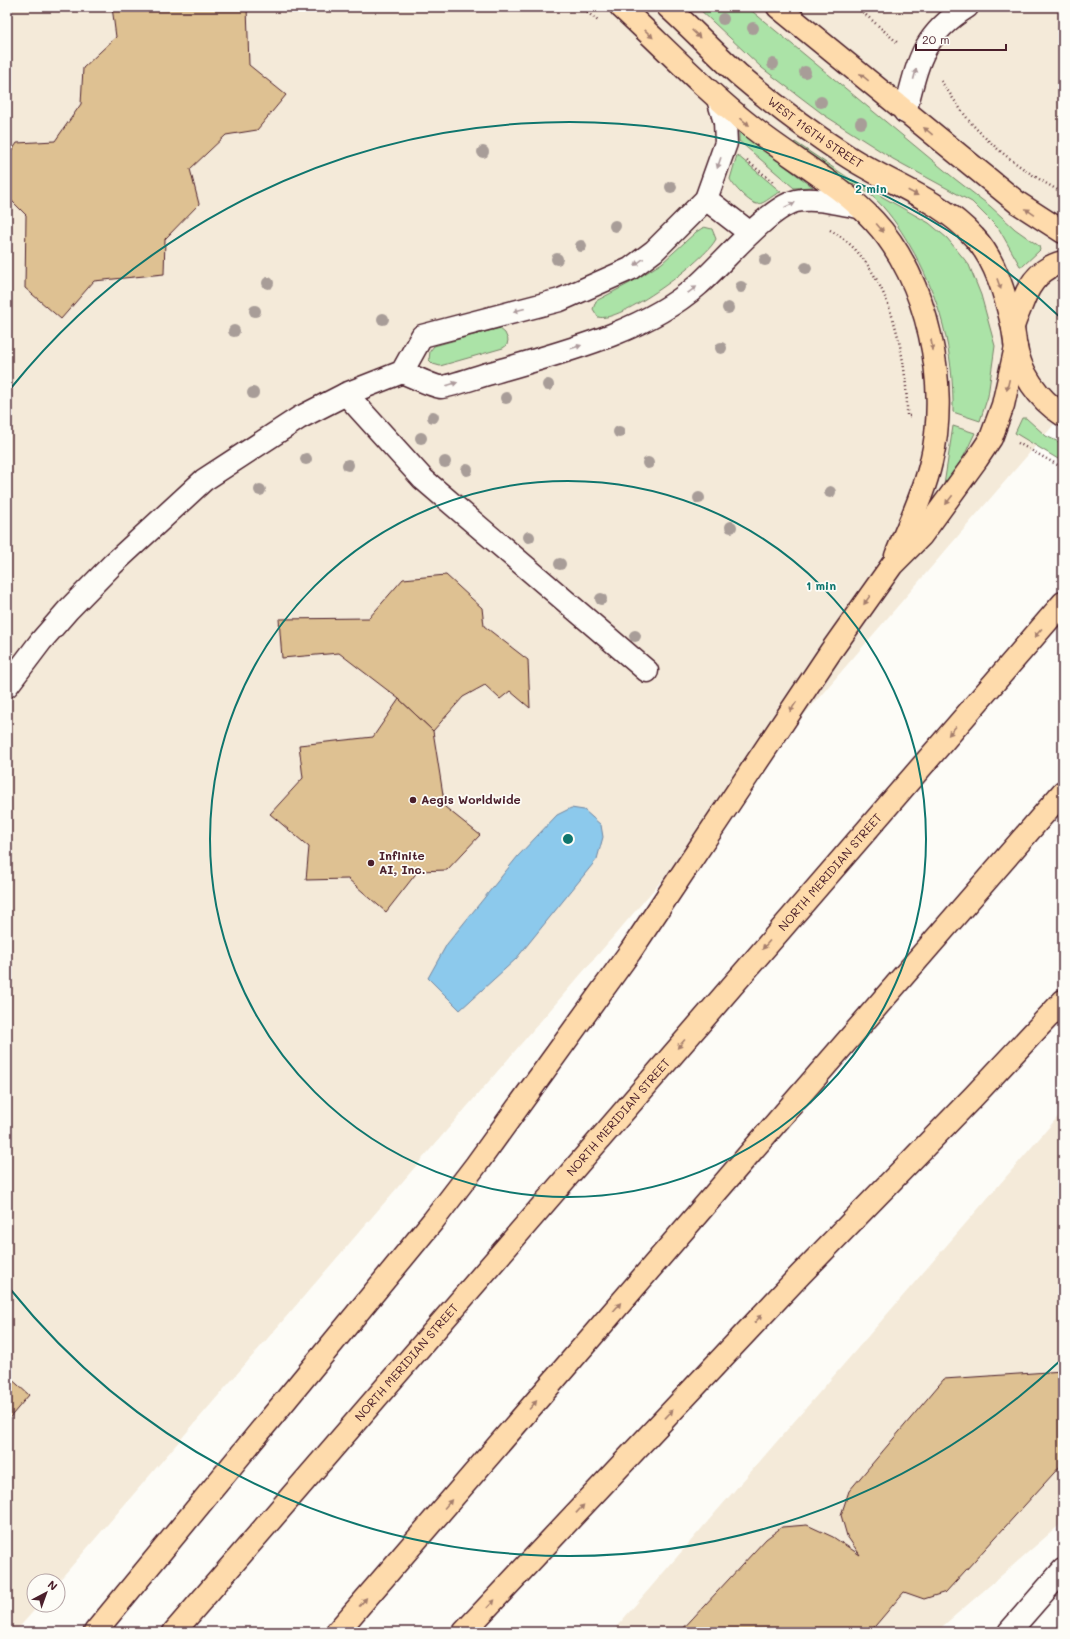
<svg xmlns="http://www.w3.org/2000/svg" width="1070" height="1639" font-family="Mali,sans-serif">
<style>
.built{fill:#f4ead9}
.green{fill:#abe3a7;stroke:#7a8169}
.water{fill:#8cc9ec;stroke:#72859f}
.building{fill:#dec192;stroke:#4a1f2b}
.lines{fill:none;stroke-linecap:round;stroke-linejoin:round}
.minor-casing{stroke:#4a1f2b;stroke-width:25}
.major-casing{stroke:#4a1f2b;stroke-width:25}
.highway-casing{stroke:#4a1f2b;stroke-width:25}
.path{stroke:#4a1f2b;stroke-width:2.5;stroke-dasharray:1 3;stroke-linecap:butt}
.minor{stroke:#fdfcf7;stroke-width:22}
.major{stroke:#fedbac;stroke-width:22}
.highway{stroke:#fedbac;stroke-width:22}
.tree{fill:#a89d98}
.oneway{fill:#a47d6c}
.oneway2{fill:#ac999b}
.ring{fill:none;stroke:#0f766e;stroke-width:2}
.poi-dot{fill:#4a1f2b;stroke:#fdfcf7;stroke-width:1.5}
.labels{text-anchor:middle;stroke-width:3.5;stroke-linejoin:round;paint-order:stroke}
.street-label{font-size:12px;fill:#4a1f2b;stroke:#fdfcf7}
.poi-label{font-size:12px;font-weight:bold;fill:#4a1f2b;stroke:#fdfcf7;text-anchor:start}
.centre{fill:#0f766e;stroke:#fdfcf7;stroke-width:2}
.ring-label{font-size:12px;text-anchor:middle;font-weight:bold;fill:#0f766e;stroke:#fdfcf7;stroke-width:3.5;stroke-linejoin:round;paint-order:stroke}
</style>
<rect width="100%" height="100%" fill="#fdfcf7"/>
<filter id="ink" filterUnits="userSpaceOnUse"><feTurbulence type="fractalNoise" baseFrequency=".025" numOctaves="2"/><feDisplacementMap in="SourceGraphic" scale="8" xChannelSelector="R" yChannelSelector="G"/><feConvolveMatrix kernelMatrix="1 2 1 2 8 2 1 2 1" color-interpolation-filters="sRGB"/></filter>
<g filter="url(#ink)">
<g class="built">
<polygon points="7,7 1063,7 1063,414 58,1582 58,1581 34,1581 34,1605 39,1605 15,1632 7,1632"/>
<polygon points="1063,1111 1063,1522 936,1632 612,1632"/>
</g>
<g class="green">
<polygon points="697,7 747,7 955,179 990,206 1015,229 1039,246 1040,250 1023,266 1020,266 999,229 972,202 893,159 824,115 762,68"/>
<polygon points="739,132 813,187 794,188 739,141"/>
<path d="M795,142L847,177L929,223L947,238L969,265L981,295L995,346L988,396L980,421L953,412C954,352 940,296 909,244C899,227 887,209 872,196C863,189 853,184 843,179C826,169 810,156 793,144Z"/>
<path d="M737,155L781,192C773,194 765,204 758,204C751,205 732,185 730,179Z"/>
<path d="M704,227L712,229L716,239C706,260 619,324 598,317L593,309L596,301L630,283L662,263L696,232Z"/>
<path d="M1063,322V360C1058,347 1058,336 1063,322Z"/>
<polygon points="499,328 505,333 508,340 507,345 503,348 440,366 433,364 429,360 430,351 434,346"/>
<polygon points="1022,418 1026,418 1046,436 1063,444 1063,462 1015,433"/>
<polygon points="953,426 975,433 964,456 944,485"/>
</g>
<polygon class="water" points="571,808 584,810 601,825 603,837 597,859 516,959 460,1010 428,978 447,944 518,856 557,815"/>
<g class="building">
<polygon points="112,7 247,7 249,65 286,95 257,130 226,135 190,169 199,204 165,239 164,274 94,281 61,319 25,288 26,215 7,196 7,158 17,143 55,141 81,104 83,68 116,37"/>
<polygon points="446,575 482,608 484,626 528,660 530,708 510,691 500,699 485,685 463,697 433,731 399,699 339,653 282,658 279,619 369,618 403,579"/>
<polygon points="399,699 433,731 445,807 480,835 447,870 418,871 386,912 348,879 306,880 309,847 270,814 303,778 299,745 373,737"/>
<polygon points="1063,1371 1063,1463 946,1592 924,1599 904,1592 870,1632 680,1632 766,1539 782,1527 807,1525 833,1537 860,1555 847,1536 841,1515 849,1491 944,1379"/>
<polygon points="7,1375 29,1395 7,1421"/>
</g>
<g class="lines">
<defs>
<g id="minor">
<path d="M905,112C918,63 921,36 967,7"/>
<polyline points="706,199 750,233"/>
<path d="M402,372C410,375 434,387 441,387C449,387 482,375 491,373C559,353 644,333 698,285C722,264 767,209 796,201C816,197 840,204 859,207"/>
<polyline points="346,394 423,479 647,671"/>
<polyline points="7,686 41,641 68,610 113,564 204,480 299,418 346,394 402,372 422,336 560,300 630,269 654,251 706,199 726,143 725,122 718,99"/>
<polyline points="1009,1632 1063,1570"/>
</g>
<g id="major">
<path id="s1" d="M668,7C692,29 714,52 738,74C772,103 807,130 844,154C887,183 939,198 974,237C996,260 1006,298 1013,328"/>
<polyline points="778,7 1018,203 1063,232"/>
<path d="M1063,262C1043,267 1030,282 1023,301C1020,309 1015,319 1013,327C1013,332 1015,338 1015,343C1020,373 1038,399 1063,415"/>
</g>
<g id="highway">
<path d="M621,7C665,48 706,91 753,128C792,159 841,185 874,221C928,279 950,386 931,462C924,494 908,525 896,556"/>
<polyline points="95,1632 433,1221 476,1165 630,952 831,651 892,565 921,536 977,459 991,438 1003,405 1016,347"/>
<path id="s2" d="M174,1632L1063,603"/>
<polyline points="337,1632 769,1131 1063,792"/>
<polyline points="464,1632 800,1275 974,1096 1063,1001"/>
</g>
</defs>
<use href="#minor" class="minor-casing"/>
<use href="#major" class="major-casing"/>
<use href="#highway" class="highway-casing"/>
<g class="path">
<polyline points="581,7 598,21"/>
<polyline points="857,7 899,44"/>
<path d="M941,81C951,95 961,111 972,124C997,152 1030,175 1063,193"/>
<polyline points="747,161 773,182"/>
<path d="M830,230C888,261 908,355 907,416H911"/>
<polyline points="1018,443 1063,468"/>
</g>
<use href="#minor" class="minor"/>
<use href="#major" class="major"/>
<use href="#highway" class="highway"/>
</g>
<g class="tree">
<circle cx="723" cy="19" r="6"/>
<circle cx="753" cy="28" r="6"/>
<circle cx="773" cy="64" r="6"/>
<circle cx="805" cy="72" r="6"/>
<circle cx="821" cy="102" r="6"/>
<circle cx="861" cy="123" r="6"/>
<circle cx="483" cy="152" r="6"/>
<circle cx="671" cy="187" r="6"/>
<circle cx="615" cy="226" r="6"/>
<circle cx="581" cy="246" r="6"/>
<circle cx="557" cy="259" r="6"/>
<circle cx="765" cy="260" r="6"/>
<circle cx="806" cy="268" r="6"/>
<circle cx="268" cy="283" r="6"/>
<circle cx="741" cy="287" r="6"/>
<circle cx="728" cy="308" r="6"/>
<circle cx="255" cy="311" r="6"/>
<circle cx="383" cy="319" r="6"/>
<circle cx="234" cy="331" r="6"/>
<circle cx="721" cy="348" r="6"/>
<circle cx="548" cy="385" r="6"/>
<circle cx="253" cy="393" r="6"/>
<circle cx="506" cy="398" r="6"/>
<circle cx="433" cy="417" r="6"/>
<circle cx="619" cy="432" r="6"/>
<circle cx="421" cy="438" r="6"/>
<circle cx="306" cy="459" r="6"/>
<circle cx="445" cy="462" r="6"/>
<circle cx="648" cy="463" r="6"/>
<circle cx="348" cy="465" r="6"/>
<circle cx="467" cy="470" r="6"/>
<circle cx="260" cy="490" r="6"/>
<circle cx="830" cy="492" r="6"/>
<circle cx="699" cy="498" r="6"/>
<circle cx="731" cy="527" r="6"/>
<circle cx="529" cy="537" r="6"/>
<circle cx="560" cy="564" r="6"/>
<circle cx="601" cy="599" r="6"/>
<circle cx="635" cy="636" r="6"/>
</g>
<defs><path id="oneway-solid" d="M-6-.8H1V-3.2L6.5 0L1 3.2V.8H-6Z"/></defs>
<g class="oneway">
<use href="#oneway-solid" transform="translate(649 34) rotate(44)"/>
<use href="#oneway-solid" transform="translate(696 34) rotate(44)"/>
<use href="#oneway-solid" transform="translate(864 77) rotate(-141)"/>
<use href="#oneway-solid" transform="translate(745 122) rotate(39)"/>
<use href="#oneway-solid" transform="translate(928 131) rotate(-141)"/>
<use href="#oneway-solid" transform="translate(913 193) rotate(27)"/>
<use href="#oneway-solid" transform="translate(1030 212) rotate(-145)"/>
<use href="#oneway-solid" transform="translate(880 228) rotate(50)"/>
<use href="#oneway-solid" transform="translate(999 284) rotate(70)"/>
<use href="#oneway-solid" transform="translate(932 345) rotate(79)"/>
<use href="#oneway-solid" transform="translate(1008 385) rotate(103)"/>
<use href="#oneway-solid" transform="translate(949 500) rotate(127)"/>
<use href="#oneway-solid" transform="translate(867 600) rotate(125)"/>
<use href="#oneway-solid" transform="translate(1038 633) rotate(131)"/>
<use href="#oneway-solid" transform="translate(793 707) rotate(124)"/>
<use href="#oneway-solid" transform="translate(952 731) rotate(131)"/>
<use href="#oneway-solid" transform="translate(766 945) rotate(131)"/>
<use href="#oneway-solid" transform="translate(681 1044) rotate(131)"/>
<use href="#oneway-solid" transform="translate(617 1307) rotate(-49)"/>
<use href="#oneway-solid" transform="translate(758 1319) rotate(-47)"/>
<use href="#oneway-solid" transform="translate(533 1405) rotate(-49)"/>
<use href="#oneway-solid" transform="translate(669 1414) rotate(-47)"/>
<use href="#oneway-solid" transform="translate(448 1504) rotate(-49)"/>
<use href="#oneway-solid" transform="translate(580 1509) rotate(-47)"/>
<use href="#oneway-solid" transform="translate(363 1602) rotate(-49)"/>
<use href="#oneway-solid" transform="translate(491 1604) rotate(-47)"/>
</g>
<g class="oneway2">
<use href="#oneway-solid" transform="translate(915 74) rotate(-75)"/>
<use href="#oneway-solid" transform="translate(719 163) rotate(109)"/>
<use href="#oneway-solid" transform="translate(790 205) rotate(-25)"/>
<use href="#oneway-solid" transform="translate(639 262) rotate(143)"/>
<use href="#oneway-solid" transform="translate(692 290) rotate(-36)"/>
<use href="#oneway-solid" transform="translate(519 310) rotate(166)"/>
<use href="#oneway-solid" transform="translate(576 347) rotate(-18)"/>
<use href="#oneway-solid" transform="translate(452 384) rotate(-16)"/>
</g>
</g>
<g class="ring">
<circle cx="568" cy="839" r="358"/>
<path d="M1062 1359A717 717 0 0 1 11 1290M11 388A717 717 0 0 1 1062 319"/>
</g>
<g class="poi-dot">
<circle cx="413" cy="800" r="4"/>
<circle cx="371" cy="863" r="4"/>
</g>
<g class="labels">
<g class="street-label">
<text dy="4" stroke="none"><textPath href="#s1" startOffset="194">WEST 116TH STREET</textPath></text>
<text dy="4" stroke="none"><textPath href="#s2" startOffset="1004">NORTH MERIDIAN STREET</textPath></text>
<text dy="4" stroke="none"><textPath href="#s2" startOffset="680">NORTH MERIDIAN STREET</textPath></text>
<text dy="4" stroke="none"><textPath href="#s2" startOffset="356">NORTH MERIDIAN STREET</textPath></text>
</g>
<g class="poi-label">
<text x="421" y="804">Aegis Worldwide</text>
<text x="379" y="860">Infinite<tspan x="379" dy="14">AI, Inc.</tspan></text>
</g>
</g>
<circle cx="568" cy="839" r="6" class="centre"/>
<g class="ring-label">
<text x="871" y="193">2 min</text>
<text x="821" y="590">1 min</text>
</g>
<rect width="1070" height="1639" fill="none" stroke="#fdfcf7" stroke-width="24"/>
<rect x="12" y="12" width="1046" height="1615" fill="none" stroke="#4a1f2b" stroke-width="1.5" filter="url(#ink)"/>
<g transform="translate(46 1593) rotate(41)"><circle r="19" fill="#fdfcf7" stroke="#b5a4a5"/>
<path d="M0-3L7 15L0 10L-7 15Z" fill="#4a1f2b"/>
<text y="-6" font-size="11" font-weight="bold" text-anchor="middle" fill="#4a1f2b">N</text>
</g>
<path d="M916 44v6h90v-6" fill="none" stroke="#4a1f2b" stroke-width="2"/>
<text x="922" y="44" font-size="12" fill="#4a1f2b" stroke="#fdfcf7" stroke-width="3" paint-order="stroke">20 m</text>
</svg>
